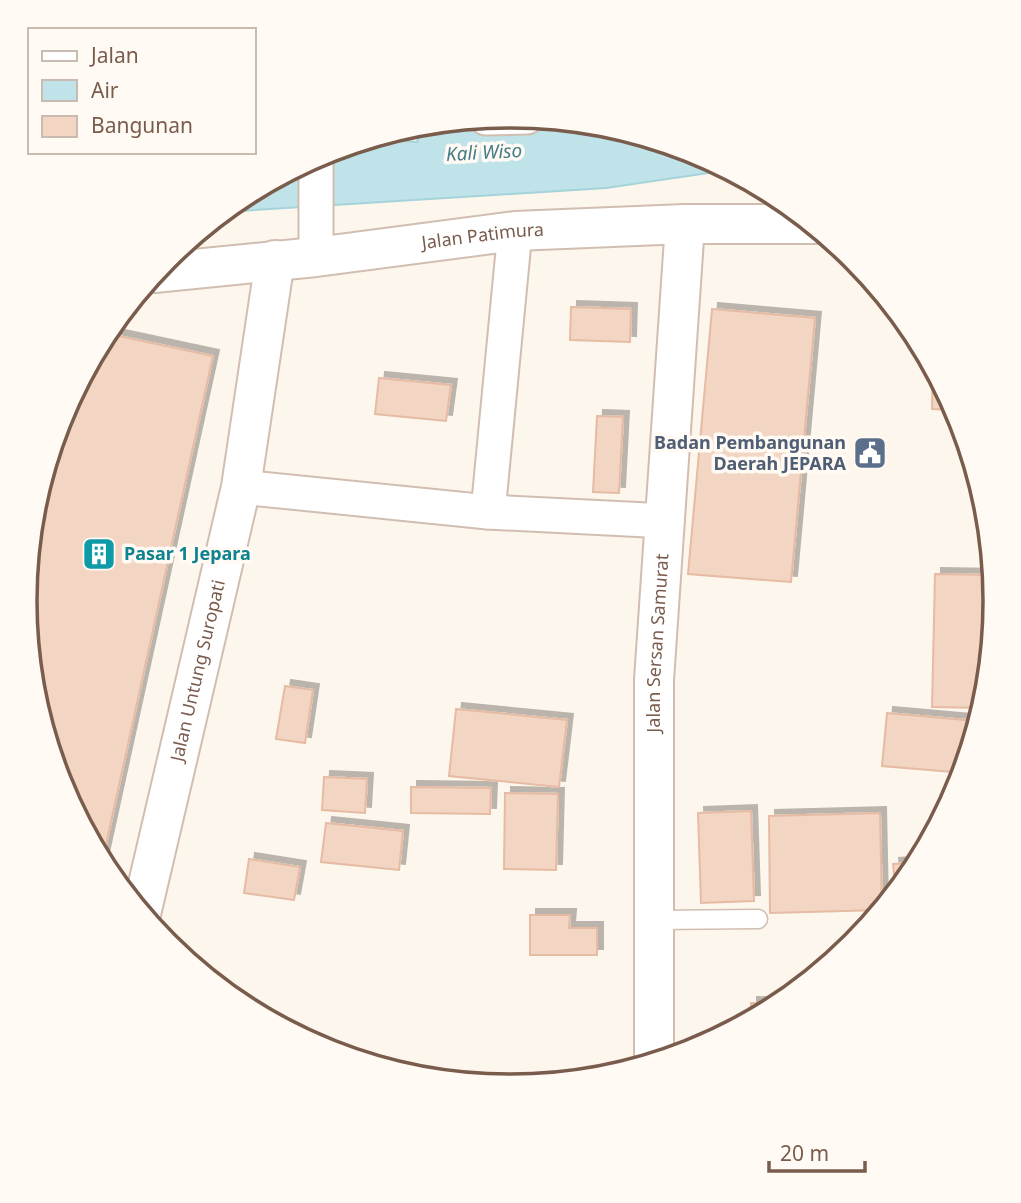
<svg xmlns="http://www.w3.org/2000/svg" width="1021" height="1203" font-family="'Noto Sans',sans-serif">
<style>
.water{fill:#bfe3e8;stroke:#a5d3da;stroke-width:2}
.building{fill:#f3d5c3;stroke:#e6bba3;stroke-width:2;filter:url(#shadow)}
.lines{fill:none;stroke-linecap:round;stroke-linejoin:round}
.service-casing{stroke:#d1beb0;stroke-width:21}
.minor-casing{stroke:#d1beb0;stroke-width:37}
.tertiary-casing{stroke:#d1beb0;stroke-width:42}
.service{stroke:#fff;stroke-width:18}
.minor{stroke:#fff;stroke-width:33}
.tertiary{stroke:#fff;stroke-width:38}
.labels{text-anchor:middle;stroke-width:7;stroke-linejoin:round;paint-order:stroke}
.street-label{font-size:18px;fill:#7a5c4d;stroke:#fffaf3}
.service-label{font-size:18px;font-weight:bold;fill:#4e5e75;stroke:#fffaf3;text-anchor:end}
.culture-label{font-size:18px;font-weight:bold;fill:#0d838f;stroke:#fffaf3;text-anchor:start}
.water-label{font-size:19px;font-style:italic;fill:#437c86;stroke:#fffaf3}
.rim{fill:none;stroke:#7a5c4d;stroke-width:3.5}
</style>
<defs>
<filter id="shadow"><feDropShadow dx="6" dy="-6" stdDeviation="0" flood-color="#0004"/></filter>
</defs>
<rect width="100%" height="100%" fill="#fdf6ec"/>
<path class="water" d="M567,121C623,127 679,143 729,170L606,188L223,212C248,191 342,137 373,138C387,138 403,141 417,142L422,127Z"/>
<g class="building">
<polygon points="571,307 631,309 630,342 570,340"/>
<polygon points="712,309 815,318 791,582 688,574"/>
<polygon points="105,333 213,356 102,863 61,787 34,696 25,601 34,506 62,415"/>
<polygon points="933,367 956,410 932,409"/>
<polygon points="379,378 451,385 446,421 375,414"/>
<polygon points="597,416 623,417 619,493 593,492"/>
<polygon points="935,574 994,575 996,602 984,708 932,707"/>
<polygon points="285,686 313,690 305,743 276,739"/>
<polygon points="456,709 567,720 559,787 449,776"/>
<polygon points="887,713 976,721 964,773 882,766"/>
<polygon points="324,777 367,779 365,813 322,810"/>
<polygon points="411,787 491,788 490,814 411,813"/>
<polygon points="505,793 558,794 556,870 504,869"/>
<polygon points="751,811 754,901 701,903 698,813"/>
<polygon points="880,813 882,910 770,913 769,816"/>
<polygon points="326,823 403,831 399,870 321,862"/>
<polygon points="249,859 300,867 294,900 244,893"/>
<polygon points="920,862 914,872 896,895 893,864"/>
<polygon points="530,915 570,915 569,928 597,928 597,955 530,955"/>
<polygon points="751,1003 783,1004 751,1021"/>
</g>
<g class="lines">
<defs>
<polyline id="service" points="654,920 758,919"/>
<g id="minor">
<polyline points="486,118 527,117"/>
<polyline points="316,157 316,257"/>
<polyline points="241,487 488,512 667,521"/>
<polyline points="488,512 515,231"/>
</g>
<g id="tertiary">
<path id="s1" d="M154,273L316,257L515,231L685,224H814"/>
<path id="s2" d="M141,914L241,487L275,260"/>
<path id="s3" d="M654,1063V680L685,224"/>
</g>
</defs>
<use href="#service" class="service-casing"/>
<use href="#minor" class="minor-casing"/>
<use href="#tertiary" class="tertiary-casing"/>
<use href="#service" class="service"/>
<use href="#minor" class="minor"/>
<use href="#tertiary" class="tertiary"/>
</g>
<defs>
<symbol id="civic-square" viewBox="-11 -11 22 22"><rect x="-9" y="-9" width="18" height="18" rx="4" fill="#5c6f8a" stroke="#fffaf3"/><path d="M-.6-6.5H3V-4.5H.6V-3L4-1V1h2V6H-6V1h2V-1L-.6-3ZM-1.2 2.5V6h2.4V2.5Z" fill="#fff"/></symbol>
<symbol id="building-square" viewBox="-11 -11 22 22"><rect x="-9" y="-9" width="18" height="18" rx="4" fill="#0f9aa8" stroke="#fffaf3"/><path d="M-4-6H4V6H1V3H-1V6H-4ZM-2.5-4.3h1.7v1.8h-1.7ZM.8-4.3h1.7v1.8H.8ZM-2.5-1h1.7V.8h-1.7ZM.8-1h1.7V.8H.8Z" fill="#fff"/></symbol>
</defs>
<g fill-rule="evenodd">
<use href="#civic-square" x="851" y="434" width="38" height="38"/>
<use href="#building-square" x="80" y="535" width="38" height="38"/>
</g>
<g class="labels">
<g class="street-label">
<text dy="6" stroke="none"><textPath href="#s1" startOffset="331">Jalan Patimura</textPath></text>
<text dy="6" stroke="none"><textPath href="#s3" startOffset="420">Jalan Sersan Samurat</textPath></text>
<text dy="6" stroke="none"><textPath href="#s2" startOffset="250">Jalan Untung Suropati</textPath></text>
</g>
<g class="service-label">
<text x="846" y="449">Badan Pembangunan<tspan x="846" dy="21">Daerah JEPARA</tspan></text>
</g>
<g class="culture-label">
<text x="124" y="560">Pasar 1 Jepara</text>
</g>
<g class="water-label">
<text transform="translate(484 152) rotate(-3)" y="7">Kali Wiso</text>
</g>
</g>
<path d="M0 0H1021V1203H0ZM37 601a473 473 0 1 1 946 0a473 473 0 1 1-946 0Z" fill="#fffaf3" fill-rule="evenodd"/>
<path class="rim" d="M37 601a473 473 0 1 1 946 0a473 473 0 1 1-946 0Z"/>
<rect x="28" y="28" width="228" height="126" fill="#fffaf3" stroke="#cabbb1" stroke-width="2"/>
<rect x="42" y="51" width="35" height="10" fill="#ffffff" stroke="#cabbb1" stroke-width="2"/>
<text x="91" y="63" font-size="21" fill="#7a5c4d">Jalan</text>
<rect x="42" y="80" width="35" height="21" fill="#bfe3e8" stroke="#cabbb1" stroke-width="2"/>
<text x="91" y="98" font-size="21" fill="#7a5c4d">Air</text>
<rect x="42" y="116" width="35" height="21" fill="#f3d5c3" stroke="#cabbb1" stroke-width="2"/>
<text x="91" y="133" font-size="21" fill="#7a5c4d">Bangunan</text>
<path d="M769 1161v10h96v-10" fill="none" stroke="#7a5c4d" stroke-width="3.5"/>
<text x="780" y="1161" font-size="21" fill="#7a5c4d" stroke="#fffaf3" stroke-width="5" paint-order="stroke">20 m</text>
</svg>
